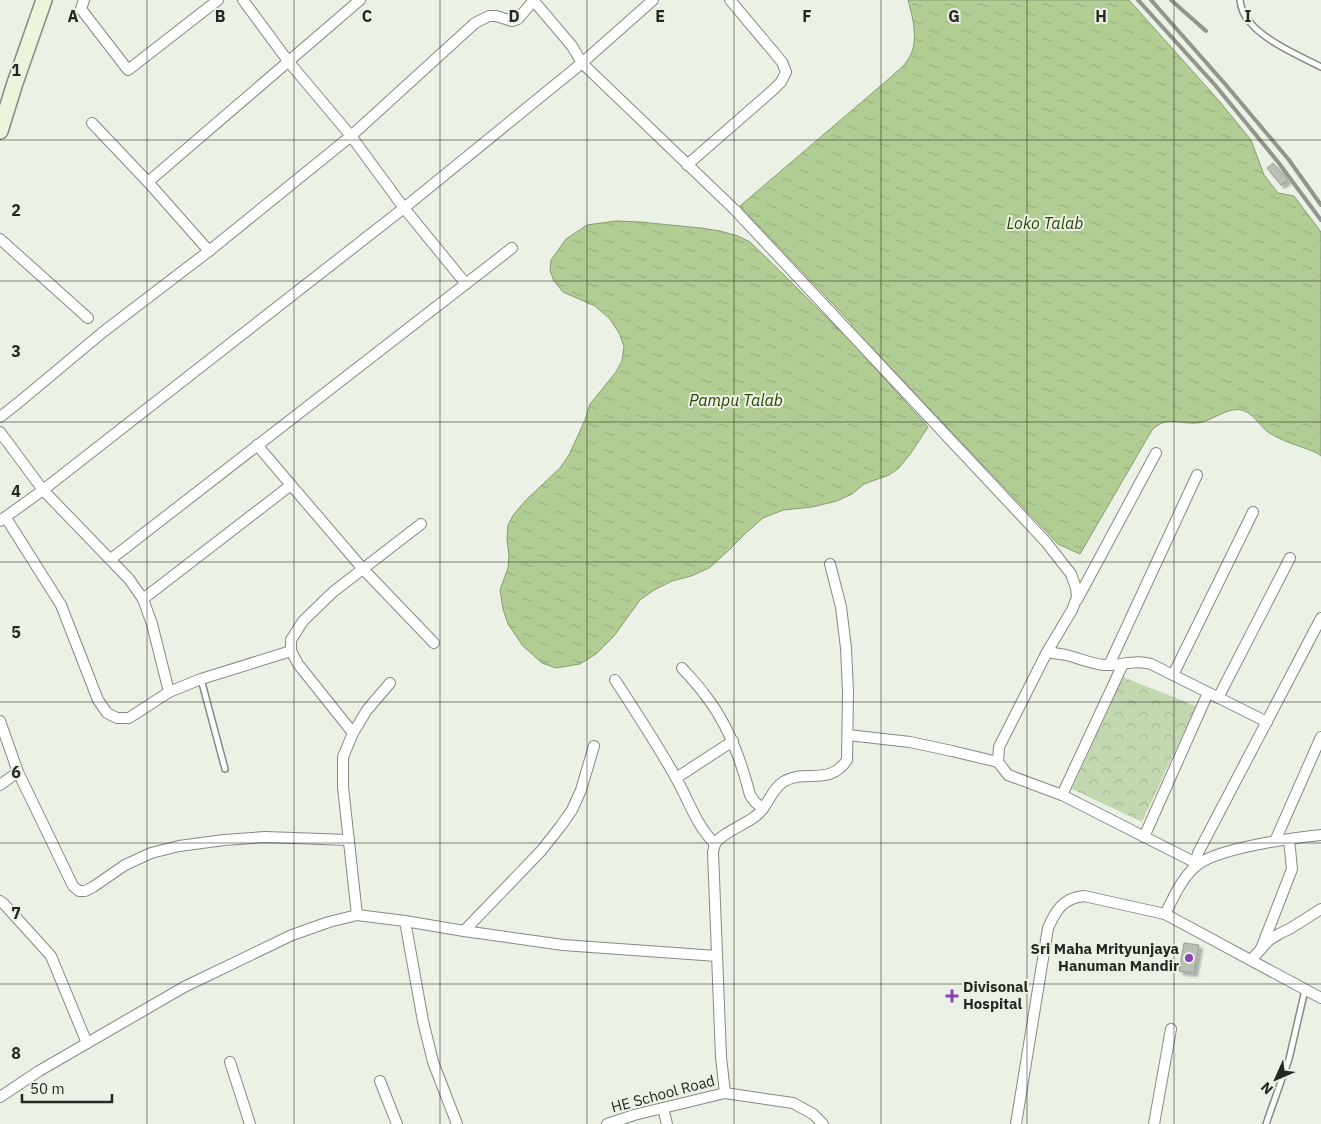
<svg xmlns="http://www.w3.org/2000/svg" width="1321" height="1124" font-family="'IBM Plex Sans',sans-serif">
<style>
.park{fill:url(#park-crowns)}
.water{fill:url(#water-ripples);stroke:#879b72}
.building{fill:#bac0b5;stroke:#999f94;filter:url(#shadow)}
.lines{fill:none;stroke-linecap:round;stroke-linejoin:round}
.lane-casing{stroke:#858b80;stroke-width:8}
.street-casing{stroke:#858b80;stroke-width:12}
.secondary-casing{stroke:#858b80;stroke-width:18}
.lane{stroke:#fff;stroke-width:5}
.street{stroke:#fff;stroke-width:10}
.secondary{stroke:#e9f6db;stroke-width:15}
.rail{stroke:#91958d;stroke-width:4}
.grid{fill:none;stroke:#252723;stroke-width:1;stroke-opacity:0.55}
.poi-dot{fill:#8943b6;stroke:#ebf1e5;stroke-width:2}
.labels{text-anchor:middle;stroke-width:4;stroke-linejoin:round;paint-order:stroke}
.poi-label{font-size:15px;font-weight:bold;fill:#252723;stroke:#ebf1e5;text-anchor:end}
.street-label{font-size:15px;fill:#252723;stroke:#ebf1e5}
.water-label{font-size:16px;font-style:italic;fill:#2a4202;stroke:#ebf1e5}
.grid-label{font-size:16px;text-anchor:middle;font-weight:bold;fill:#252723;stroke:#ebf1e5;stroke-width:4;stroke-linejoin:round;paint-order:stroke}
</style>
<defs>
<pattern id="park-crowns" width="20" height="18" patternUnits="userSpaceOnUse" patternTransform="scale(1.25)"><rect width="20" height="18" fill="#c3d7b0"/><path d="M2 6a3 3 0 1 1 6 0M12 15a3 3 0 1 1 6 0" fill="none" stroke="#a7b997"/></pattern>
<pattern id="water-ripples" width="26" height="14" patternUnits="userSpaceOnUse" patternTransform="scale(1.25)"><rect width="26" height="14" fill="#b1cd94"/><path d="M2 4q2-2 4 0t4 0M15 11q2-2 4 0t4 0" fill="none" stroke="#98b07f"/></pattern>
<filter id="shadow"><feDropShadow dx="3.5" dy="3.5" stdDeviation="1" flood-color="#0004"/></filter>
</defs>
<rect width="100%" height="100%" fill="#ebf1e5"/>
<polygon class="park" points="1123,677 1196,706 1142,822 1072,789"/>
<path class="water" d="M908,0H1129L1220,102L1251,140L1264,175L1278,193L1294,196L1321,232V456L1317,453C1301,446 1283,442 1268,432C1259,425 1253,413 1242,410C1229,407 1214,419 1202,422C1183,427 1169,413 1152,430L1080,554L1058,544L873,349L865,357L928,427L911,453L899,468L889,475L864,484L852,494L837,501L812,507L783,510L763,518L747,532L728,551L709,568L691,576L672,581L654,590L640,600L614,636L596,654L580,664L556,668L542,663L523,646L508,624L503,609L500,590L508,568L509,556L507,539L508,525L514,514L527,499L560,468L569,455L585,420L590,404L616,372L622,361L624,346L619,333L610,319L595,306L563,292L554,281L550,271L551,260L566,239L587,225L616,221L640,222L701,228L720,231L738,236L750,242L784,275L843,334L852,324L740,206L891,77C896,72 903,67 907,61C920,44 913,18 908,0Z"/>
<g class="building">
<polygon points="1273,163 1288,180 1281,185 1267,168"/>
<polygon points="1184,943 1199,945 1194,973 1179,971"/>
</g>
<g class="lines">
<defs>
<g id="lane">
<path d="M1240,0C1241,8 1243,15 1249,21C1263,40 1299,56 1321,67"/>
<polyline points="201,679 225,769"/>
<polyline points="1266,1124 1289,1059 1305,990"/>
</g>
<g id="street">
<polyline points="84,0 81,9 128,70 218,0"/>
<polyline points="243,0 288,61 351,136 404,208 466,284"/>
<polyline points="533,0 572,46 582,63 735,210 1046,542 1071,574 1076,588 1077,597 1072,610 1047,652 999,747 998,762 1008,775 1062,795 1198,864"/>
<polyline points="92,123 148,182 209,251"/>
<polyline points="687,165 773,90 781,82 786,72 782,62 730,0"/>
<polyline points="148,182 360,0"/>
<polyline points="0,239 88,318"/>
<polyline points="0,417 18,403 103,332 209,251 351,136 475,23 489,16 496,16 512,21 518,19 534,0"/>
<polyline points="0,432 43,490 129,579 143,599 152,624 169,692 201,679 291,651"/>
<polyline points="257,445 291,485"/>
<polyline points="6,518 61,605 98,700 107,713 117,718 129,718 169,692"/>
<polyline points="0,521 43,490 404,208 582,63 653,0"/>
<polyline points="111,559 512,248"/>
<polyline points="143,599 291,485 363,569 434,643"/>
<polyline points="1077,600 1156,453"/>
<path d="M1047,652C1053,653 1060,654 1066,655C1079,658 1091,664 1104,665C1122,666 1134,659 1151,664L1267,722"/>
<polyline points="1109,665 1197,475"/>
<path d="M682,668C690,677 698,685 705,695C728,724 741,759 750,795L755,802L763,809"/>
<polyline points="1173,675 1253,512"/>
<path d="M615,680C636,712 657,744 676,778C689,801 696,825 715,844"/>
<polyline points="1218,698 1290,558"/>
<polyline points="0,721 18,772 73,886 79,891 85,891 93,887 125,865 151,853 179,846 224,840 265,837 349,840"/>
<polyline points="353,733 298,664 291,651 291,640 303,621 333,592 421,524"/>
<polyline points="848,735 910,742 952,751 998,762"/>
<polyline points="676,778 733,741"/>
<polyline points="0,785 18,772"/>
<polyline points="1062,795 1123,664"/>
<polyline points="1144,837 1208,693"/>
<polyline points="1275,841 1321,737"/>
<polyline points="1196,863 1198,853 1321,618"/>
<polyline points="0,901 4,904 51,956 87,1043"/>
<polyline points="1165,914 1321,998"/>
<polyline points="357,915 343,787 343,757 353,733 367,710 390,683"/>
<polyline points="405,921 423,1021 433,1062 457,1124"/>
<polyline points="464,931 541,851 560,827 572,810 581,790 594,746"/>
<polyline points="1261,949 1292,869 1289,839"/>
<polyline points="1251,960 1269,940 1279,934 1291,928 1321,909"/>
<polyline points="230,1062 250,1124"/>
<polyline points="380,1081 397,1124"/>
<path d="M725,1093L721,1057L713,852C714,849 714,846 715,844C721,833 747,824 757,815C768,806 771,790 783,782C805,768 829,787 847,760L848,692L846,648L841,607L830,564"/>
<polyline points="0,1097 39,1071 184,987 292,935 329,922 357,915 405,921 464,931 563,945 717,956"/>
<polyline points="663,1108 667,1124"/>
<polyline points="607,1124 634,1115 725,1093 793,1103 813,1114 823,1124"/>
<path d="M1016,1124L1048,928C1056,910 1063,898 1084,896L1165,914C1174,897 1181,879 1196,866C1216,848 1293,838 1321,835"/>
<polyline points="1154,1124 1171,1029"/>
</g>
<polyline id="secondary" points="0,131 15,83 44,0"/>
</defs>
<use href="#lane" class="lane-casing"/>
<use href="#street" class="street-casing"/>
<use href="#secondary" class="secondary-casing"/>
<use href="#lane" class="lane"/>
<use href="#street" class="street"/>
<use href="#secondary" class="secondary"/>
<g class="rail">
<polyline points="1138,0 1215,85 1278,162 1321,220"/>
<polyline points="1151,0 1226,85 1289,160 1321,205"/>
<polyline points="1171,0 1206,31"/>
</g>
</g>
<path class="grid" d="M147,0V1124M294,0V1124M440,0V1124M587,0V1124M734,0V1124M881,0V1124M1027,0V1124M1174,0V1124M0,140H1321M0,281H1321M0,422H1321M0,562H1321M0,702H1321M0,843H1321M0,984H1321"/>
<g class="poi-dot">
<circle cx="1189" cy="958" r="5"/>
<path d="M949.5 988.5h5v5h5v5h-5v5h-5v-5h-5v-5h5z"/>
</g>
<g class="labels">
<g class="poi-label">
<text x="1179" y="954">Sri Maha Mrityunjaya<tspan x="1179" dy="17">Hanuman Mandir</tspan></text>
<text x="963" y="992" text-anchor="start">Divisonal<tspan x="963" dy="17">Hospital</tspan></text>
</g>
<g class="street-label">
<text transform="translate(663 1094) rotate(-15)" y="5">HE School Road</text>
</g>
<g class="water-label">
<text x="1045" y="229">Loko Talab</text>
<text x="736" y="406">Pampu Talab</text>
</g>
</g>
<g class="grid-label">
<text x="73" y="22">A</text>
<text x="220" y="22">B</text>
<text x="367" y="22">C</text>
<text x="514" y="22">D</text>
<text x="660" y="22">E</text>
<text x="807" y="22">F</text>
<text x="954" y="22">G</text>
<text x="1101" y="22">H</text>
<text x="1248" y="22">I</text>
<text x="16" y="76">1</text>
<text x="16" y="216">2</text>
<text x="16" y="357">3</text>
<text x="16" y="497">4</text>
<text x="16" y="638">5</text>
<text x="16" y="778">6</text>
<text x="16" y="919">7</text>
<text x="16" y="1059">8</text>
</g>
<g transform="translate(1276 1079) rotate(225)" stroke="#ebf1e5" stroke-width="4" paint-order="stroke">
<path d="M0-4L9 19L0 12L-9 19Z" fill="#252723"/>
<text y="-8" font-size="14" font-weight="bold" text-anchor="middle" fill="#252723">N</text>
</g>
<path d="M22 1094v8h90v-8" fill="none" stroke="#252723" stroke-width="2.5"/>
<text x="30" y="1094" font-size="15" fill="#252723" stroke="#ebf1e5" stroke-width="4" paint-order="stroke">50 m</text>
</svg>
